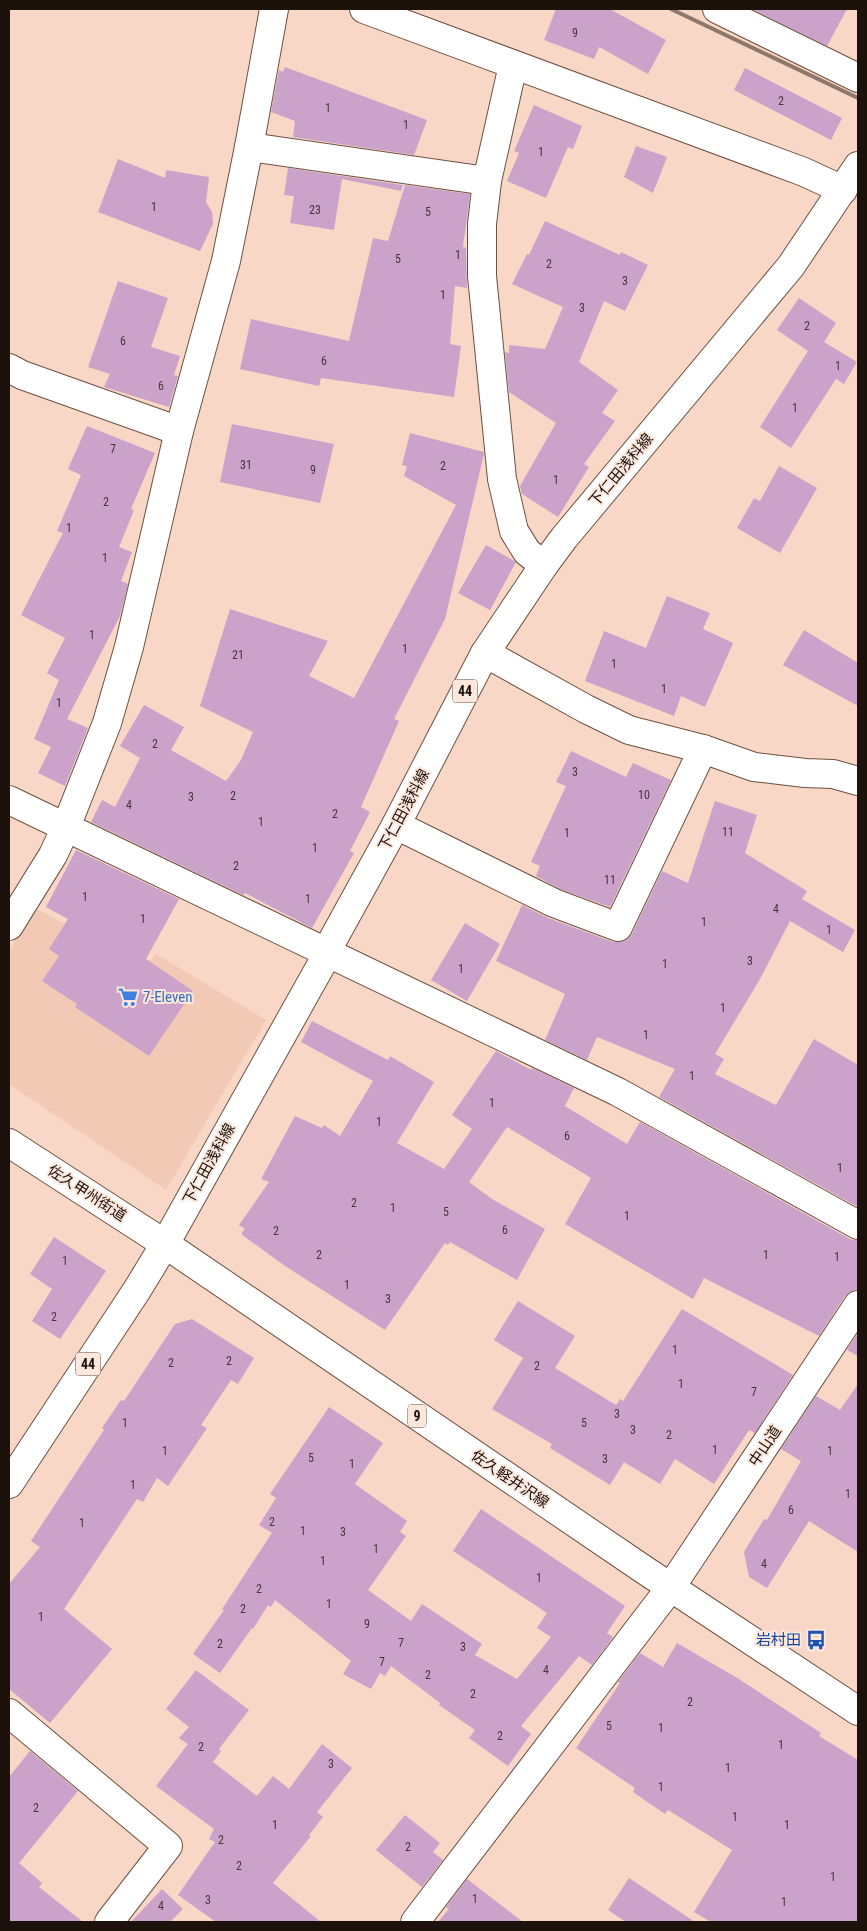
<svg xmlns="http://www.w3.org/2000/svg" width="867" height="1931" font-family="'Roboto Condensed','Noto Sans JP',sans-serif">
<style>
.built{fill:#f2c9b5}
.building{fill:#cba2ca}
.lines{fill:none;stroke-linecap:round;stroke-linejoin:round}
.minor-casing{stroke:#6d5142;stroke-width:30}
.major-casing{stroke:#6d5142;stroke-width:30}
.minor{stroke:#fff;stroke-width:28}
.major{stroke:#fff;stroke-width:28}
.rail{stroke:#8e776c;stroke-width:4}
.labels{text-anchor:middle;stroke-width:4;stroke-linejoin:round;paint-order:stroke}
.number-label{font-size:12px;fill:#48353b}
.shield{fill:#fce7dd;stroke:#5f514a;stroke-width:1}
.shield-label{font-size:14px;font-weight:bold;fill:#1c110b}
.street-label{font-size:15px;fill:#1c110b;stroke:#fce7dd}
.shop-label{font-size:15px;fill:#366cbe;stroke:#fce7dd;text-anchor:start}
.transit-label{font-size:15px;fill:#164399;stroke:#fce7dd;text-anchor:end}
</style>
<rect width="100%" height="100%" fill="#f9d7c6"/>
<polygon class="built" points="34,908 146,965 156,954 266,1020 166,1190 9,1084 9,952"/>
<g class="building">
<polygon points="556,9 610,9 666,40 648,74 599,47 594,59 544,40"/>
<polygon points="752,9 847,9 827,46"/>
<polygon points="285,67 427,120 414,155 293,137 295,121 271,112 279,70 283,72"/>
<polygon points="745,68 842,118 831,140 734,90"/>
<polygon points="534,105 582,126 573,149 568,147 546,198 507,181 519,153 514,151"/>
<polygon points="636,146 667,157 653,193 624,177"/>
<polygon points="118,159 165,178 166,170 209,177 206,202 212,212 213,224 200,251 98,212"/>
<polygon points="288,168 403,185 401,191 342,179 334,230 290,223 294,196 284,195"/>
<polygon points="405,185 470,194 463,247 466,248 467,288 455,286 450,344 461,346 454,397 321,378 319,386 240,369 251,319 349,341 373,238 388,241"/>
<polygon points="545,221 620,255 621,252 648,265 625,311 604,301 579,362 618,390 602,413 615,421 584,464 589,467 558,517 522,494 520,486 556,423 509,392 505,352 509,353 509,345 545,349 563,307 512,284 527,254 529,255"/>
<polygon points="118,281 168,298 151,347 180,356 174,375 178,376 169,407 104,387 110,374 88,367"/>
<polygon points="799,298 836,323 824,342 857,362 844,384 836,379 791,448 760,427 808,351 777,330"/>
<polygon points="232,424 334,444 320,503 220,482"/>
<polygon points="87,426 155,453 131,509 134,510 119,547 132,552 121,581 128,584 120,616 67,719 88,728 65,786 38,773 51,747 34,739 59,680 47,673 65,638 21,615 63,533 57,531 81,475 68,469"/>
<polygon points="410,433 484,452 484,454 445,619 394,719 399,721 361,807 370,812 350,851 354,853 312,928 245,893 243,895 91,822 102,800 115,807 140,758 120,746 144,705 184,727 171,750 226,781 241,760 253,732 200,706 230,609 328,641 309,676 354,698 456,505 404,476 407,466 402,465"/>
<polygon points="779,466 817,488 780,553 737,528 754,498 760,501"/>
<polygon points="486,545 516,562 490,610 458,593"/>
<polygon points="667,596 710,613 703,629 733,643 705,707 681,696 674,716 585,681 604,631 646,648"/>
<polygon points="804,630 858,663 858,706 783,665"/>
<polygon points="571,751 626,777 633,763 671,780 610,907 560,889 536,876 540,866 531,862 566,786 556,782"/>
<polygon points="715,801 757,815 745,853 807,891 802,899 855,930 843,952 790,921 760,979 715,1054 724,1059 715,1074 776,1105 814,1039 858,1065 858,1207 659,1097 675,1069 597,1037 587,1060 545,1040 565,994 496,961 522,905 548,918 613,942 620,942 627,940 632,934 662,871 688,883"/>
<polygon points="76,850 179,899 146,959 193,991 149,1056 75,1007 77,1004 42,981 59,956 49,949 68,919 46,907"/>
<polygon points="465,923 500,944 467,1001 431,980"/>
<polygon points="312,1021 388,1060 390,1056 434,1082 397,1143 444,1169 472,1129 452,1115 496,1051 531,1070 532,1068 574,1088 565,1106 627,1144 640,1122 850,1239 858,1241 858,1289 851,1291 845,1296 819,1336 704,1278 693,1299 565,1224 591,1178 507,1127 469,1182 492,1199 545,1229 517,1280 450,1242 448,1245 445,1243 385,1330 285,1266 241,1234 245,1229 239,1225 269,1182 261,1179 295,1116 322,1128 324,1125 340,1136 373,1081 301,1042"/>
<polygon points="54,1237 106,1271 60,1339 32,1321 52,1289 30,1274"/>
<polygon points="518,1301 575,1336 555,1368 616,1405 620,1399 623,1401 682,1309 793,1375 755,1433 749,1430 714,1484 675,1459 660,1484 624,1462 610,1485 550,1448 552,1444 492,1409 523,1358 494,1340"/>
<polygon points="192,1319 254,1358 238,1384 231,1380 201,1425 207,1428 168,1486 157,1478 143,1502 137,1499 64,1609 112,1649 50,1723 9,1689 9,1584 40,1547 31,1541 104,1430 102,1428 121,1400 124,1401 175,1324"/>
<polygon points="858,1333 858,1356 847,1350"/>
<polygon points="858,1384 858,1552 809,1521 767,1588 749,1577 744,1552 764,1519 767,1520 801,1461 781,1449 816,1396 840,1410"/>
<polygon points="329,1407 383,1443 355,1484 407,1521 400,1532 406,1536 368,1590 411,1621 422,1604 482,1644 475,1655 517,1679 551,1637 537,1628 547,1613 453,1551 481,1509 625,1606 607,1633 613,1637 592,1665 579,1656 521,1726 531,1734 508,1766 469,1738 475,1730 439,1705 440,1703 391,1666 385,1676 380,1673 371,1689 343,1674 351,1661 275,1600 271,1607 268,1605 253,1629 252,1628 220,1673 193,1654 224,1610 222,1609 272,1533 259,1525 276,1498 270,1494"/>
<polygon points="677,1643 739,1679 821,1733 819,1736 858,1760 858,1922 711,1922 694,1912 732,1850 668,1810 665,1814 633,1792 635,1788 576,1748 620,1683 618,1682 640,1653 663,1667"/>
<polygon points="196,1670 249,1710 219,1749 221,1751 213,1762 257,1796 273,1776 289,1789 322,1744 352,1768 317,1812 323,1817 309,1835 311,1836 273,1883 321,1922 216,1922 178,1895 215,1842 209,1839 214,1829 156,1786 188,1744 179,1738 189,1727 166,1709"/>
<polygon points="30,1751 78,1791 19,1863 42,1883 39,1887 83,1922 9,1922 9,1777"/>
<polygon points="405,1815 440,1843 433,1852 443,1860 422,1887 376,1850"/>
<polygon points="629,1878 695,1922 626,1922 608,1910"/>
<polygon points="467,1879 523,1922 438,1922 449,1909 446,1907"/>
<polygon points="162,1889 183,1909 170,1922 131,1922"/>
</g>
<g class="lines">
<defs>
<g id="minor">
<polyline points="364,9 804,172 843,190"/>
<polyline points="717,9 858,78"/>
<polyline points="513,65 487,181 482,224 482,276 502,479 514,531 527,552 544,565"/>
<polyline points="249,147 487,181"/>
<polyline points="9,368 22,375 179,431"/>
<polyline points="485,653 586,709 629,730 703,749 754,767 805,773 833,774 858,781"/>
<polyline points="9,800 618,1092 858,1225"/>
<polyline points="396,825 554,903 618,927 703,749"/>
<polyline points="9,926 53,855 66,827 107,723 129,647 179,431 226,261 249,147 274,9"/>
<polyline points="9,1713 168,1846 109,1922"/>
<polyline points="415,1922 671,1587 858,1305"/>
</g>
<g id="major">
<polyline points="9,1143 165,1244 643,1569 858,1711"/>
<polyline points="9,1484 137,1290 165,1244 324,960 326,952 396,825 485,653 544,565 564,538 791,266 858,166"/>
</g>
</defs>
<use href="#minor" class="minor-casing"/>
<use href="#major" class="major-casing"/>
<use href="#minor" class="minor"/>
<use href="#major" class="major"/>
<polyline class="rail" points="671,9 858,98"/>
</g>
<defs>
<symbol id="supermarket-bare" viewBox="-9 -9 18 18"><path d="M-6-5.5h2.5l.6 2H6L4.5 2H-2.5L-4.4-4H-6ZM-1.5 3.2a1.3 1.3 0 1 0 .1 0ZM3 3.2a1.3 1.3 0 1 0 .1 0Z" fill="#3f7fe0" stroke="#fce7dd" stroke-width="2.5" paint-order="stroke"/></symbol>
<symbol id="bus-bare" viewBox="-9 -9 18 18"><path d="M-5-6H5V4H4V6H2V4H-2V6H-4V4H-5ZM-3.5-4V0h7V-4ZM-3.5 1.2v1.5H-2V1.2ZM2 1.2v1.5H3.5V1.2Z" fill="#1a4fb4" stroke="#fce7dd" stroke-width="2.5" paint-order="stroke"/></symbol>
</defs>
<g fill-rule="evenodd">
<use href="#supermarket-bare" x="114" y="983" width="28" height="28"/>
<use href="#bus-bare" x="802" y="1626" width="28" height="28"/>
</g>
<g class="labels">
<g class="number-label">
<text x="575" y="37">9</text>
<text x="781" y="105">2</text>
<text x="328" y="112">1</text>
<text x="406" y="129">1</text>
<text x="541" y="156">1</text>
<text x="154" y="211">1</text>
<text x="315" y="214">23</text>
<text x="428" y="216">5</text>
<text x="458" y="259">1</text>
<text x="398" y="263">5</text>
<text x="549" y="268">2</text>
<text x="625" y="285">3</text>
<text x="443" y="299">1</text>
<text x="582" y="312">3</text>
<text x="807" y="330">2</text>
<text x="123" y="345">6</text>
<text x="324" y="365">6</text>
<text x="838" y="370">1</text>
<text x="161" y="390">6</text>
<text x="795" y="412">1</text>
<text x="113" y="453">7</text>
<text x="246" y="469">31</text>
<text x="443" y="470">2</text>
<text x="313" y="474">9</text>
<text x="556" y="484">1</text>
<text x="106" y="506">2</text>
<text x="69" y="532">1</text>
<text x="105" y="562">1</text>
<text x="92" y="639">1</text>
<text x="405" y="653">1</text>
<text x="238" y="659">21</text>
<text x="614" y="668">1</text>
<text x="664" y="693">1</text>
<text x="59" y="707">1</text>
<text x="155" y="748">2</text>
<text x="575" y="776">3</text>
<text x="644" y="799">10</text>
<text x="233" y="800">2</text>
<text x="191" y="801">3</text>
<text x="129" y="809">4</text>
<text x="335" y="818">2</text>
<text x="261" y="826">1</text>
<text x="728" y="836">11</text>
<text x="567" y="837">1</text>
<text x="315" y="852">1</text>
<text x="236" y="870">2</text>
<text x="610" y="884">11</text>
<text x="85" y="901">1</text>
<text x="308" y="903">1</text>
<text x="776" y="913">4</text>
<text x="143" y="923">1</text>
<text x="704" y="926">1</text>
<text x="829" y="934">1</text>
<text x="750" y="965">3</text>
<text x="665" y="968">1</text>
<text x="461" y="973">1</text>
<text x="723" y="1012">1</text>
<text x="646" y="1039">1</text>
<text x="692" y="1080">1</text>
<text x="492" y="1107">1</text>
<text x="379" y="1126">1</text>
<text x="567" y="1140">6</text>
<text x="840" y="1172">1</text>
<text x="354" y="1207">2</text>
<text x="393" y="1212">1</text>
<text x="446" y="1216">5</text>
<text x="627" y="1220">1</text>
<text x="505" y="1234">6</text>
<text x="276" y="1235">2</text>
<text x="319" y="1259">2</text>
<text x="766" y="1259">1</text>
<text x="837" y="1261">1</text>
<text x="65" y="1265">1</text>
<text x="347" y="1289">1</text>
<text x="388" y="1303">3</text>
<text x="54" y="1321">2</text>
<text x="675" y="1354">1</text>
<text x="229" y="1365">2</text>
<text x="171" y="1367">2</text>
<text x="537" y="1370">2</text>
<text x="681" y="1388">1</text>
<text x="754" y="1396">7</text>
<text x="617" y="1418">3</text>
<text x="125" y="1427">1</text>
<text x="584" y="1427">5</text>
<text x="633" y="1434">3</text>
<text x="669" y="1439">2</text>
<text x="715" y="1454">1</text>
<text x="165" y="1455">1</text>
<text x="830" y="1455">1</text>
<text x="311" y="1462">5</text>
<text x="605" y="1463">3</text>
<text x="352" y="1468">1</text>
<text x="133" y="1489">1</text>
<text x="848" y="1498">1</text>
<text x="791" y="1514">6</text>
<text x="272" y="1526">2</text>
<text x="82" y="1527">1</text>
<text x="303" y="1535">1</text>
<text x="343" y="1536">3</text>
<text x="376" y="1553">1</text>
<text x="323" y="1565">1</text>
<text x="764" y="1568">4</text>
<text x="539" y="1582">1</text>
<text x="259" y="1593">2</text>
<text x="329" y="1608">1</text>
<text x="243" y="1613">2</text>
<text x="41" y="1621">1</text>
<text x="367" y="1628">9</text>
<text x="401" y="1647">7</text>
<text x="220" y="1648">2</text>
<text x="463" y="1651">3</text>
<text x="382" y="1666">7</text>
<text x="546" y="1674">4</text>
<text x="428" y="1679">2</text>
<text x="473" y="1698">2</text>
<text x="690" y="1706">2</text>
<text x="609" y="1730">5</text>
<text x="661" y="1732">1</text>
<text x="500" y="1740">2</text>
<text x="781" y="1749">1</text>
<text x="201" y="1751">2</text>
<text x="331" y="1768">3</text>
<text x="728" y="1772">1</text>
<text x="661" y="1791">1</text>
<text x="36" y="1812">2</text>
<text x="735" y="1821">1</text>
<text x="275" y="1829">1</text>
<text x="787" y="1829">1</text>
<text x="221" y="1844">2</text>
<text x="408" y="1851">2</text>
<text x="239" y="1870">2</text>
<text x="833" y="1881">1</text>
<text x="475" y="1903">1</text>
<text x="208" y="1904">3</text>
<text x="784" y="1906">1</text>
<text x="161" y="1910">4</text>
</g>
<g class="shield">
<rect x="452.5" y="679.5" width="25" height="23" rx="4"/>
<rect x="75.5" y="1352.5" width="25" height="23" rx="4"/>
<rect x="408" y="1404.5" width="18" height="23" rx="4"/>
</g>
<g class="shield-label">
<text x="465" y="696">44</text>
<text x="88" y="1369">44</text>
<text x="417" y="1421">9</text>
</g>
<g class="street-label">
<text transform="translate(621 470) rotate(-50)" y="5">下仁田浅科線</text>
<text transform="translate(404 810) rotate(-62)" y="5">下仁田浅科線</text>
<text transform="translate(209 1164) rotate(-61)" y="5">下仁田浅科線</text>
<text transform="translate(87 1193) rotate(33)" y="5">佐久甲州街道</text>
<text transform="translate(765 1446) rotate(-56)" y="5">中山道</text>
<text transform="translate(510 1479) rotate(34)" y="5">佐久軽井沢線</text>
</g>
<g class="shop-label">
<text x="143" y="1002">7-Eleven</text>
</g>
<g class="transit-label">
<text x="801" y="1645">岩村田</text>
</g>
</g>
<rect width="867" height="1931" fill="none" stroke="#1c110b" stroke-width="20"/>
</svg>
